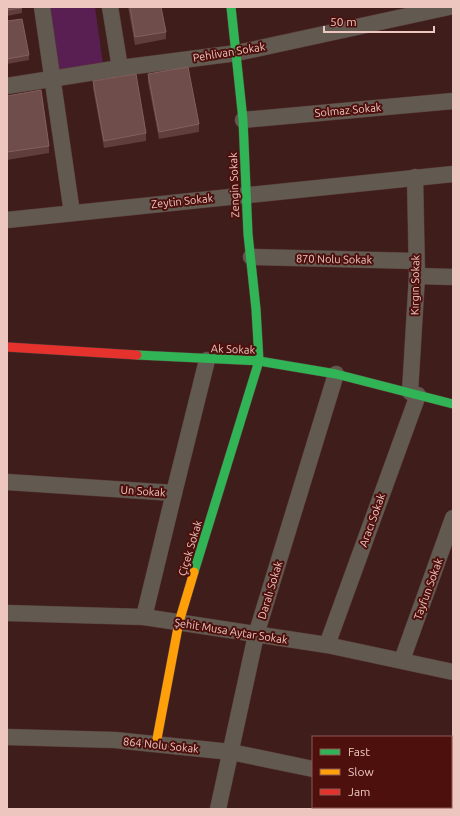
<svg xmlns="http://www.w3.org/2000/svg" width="460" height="816" font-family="Ubuntu,sans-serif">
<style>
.green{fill:#591f53}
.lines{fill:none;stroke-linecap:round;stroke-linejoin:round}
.street-casing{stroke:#583b38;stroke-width:17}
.fast-casing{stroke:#583b38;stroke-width:10}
.slow-casing{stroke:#583b38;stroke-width:10}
.jam-casing{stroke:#583b38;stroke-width:10}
.street{stroke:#625951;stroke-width:16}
.fast{stroke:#30b455;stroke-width:9}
.slow{stroke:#ff9f0a;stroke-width:9}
.jam{stroke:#e5322d;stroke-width:9}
.wall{fill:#603e3c}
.building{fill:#6f4d4a;stroke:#83605d}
.labels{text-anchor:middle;stroke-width:4;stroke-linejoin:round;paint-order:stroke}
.street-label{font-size:11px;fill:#eec6c0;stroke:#4d100c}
</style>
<rect width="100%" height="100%" fill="#3e1d1b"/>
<polygon class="green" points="48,7 95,7 103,64 58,71"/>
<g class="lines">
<defs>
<g id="street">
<polyline points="42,7 72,213"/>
<polyline points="110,7 120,68"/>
<polyline points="7,86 120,68 237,53 449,7"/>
<polyline points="243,120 453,101"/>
<polyline points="7,220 453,174"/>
<polyline points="251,257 416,261"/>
<polyline points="417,276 453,277"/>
<polyline points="410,392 417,276 415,177"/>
<polyline points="7,482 174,493 144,617"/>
<polyline points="174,493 207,360"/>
<polyline points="7,613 144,617 327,645 453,672"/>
<polyline points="327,645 418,395"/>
<polyline points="402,660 453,518"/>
<polyline points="7,737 115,740 231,752 313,769"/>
<polyline points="451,798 453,798"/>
<polyline points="218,809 256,635 336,374"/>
</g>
<g id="fast">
<polyline points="137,355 259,361 336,374 453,404"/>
<polyline points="194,572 259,361 256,309 248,234 243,120 231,7"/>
</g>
<polyline id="slow" points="156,744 179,622 194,572"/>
<polyline id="jam" points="7,347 137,355"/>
</defs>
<use href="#street" class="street-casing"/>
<use href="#fast" class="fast-casing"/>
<use href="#slow" class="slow-casing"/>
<use href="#jam" class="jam-casing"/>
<use href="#street" class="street"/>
<use href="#fast" class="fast"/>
<use href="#slow" class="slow"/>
<use href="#jam" class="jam"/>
</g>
<g class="wall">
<polygon points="7,7 22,7 22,13 7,16"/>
<polygon points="128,7 161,7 166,32 166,39 135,45"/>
<polygon points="7,21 29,55 29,60 7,64"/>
<polygon points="148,74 199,124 199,132 159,139 148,82"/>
<polygon points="93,81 146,133 146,141 104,148 93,88"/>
<polygon points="7,96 49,146 49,153 7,160"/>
</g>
<g class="building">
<polygon points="7,7 22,7 22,8 7,10"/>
<polygon points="130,7 161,7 166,32 135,37"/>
<polygon points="22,19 29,55 7,59 7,21"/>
<polygon points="188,67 199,124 159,132 148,74"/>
<polygon points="136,74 146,133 104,141 93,81"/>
<polygon points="41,90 49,146 7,152 7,96"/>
</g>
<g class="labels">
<g class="street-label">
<text transform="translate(229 52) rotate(-9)" y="4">Pehlivan Sokak</text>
<text transform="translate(348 110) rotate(-5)" y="4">Solmaz Sokak</text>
<text transform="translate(234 185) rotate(-92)" y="4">Zengin Sokak</text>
<text transform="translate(182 201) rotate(-6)" y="4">Zeytin Sokak</text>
<text transform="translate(334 259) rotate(1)" y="4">870 Nolu Sokak</text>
<text transform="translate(415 285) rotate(-89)" y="4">Kırgın Sokak</text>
<text transform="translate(233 349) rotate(2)" y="4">Ak Sokak</text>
<text transform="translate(143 491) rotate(4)" y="4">Un Sokak</text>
<text transform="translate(372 520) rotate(-70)" y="4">Aracı Sokak</text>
<text transform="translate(190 548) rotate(-73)" y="4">Çiçek Sokak</text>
<text transform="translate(428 589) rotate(-70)" y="4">Tayfun Sokak</text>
<text transform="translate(270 590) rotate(-73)" y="4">Daralı Sokak</text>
<text transform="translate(231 631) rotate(9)" y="4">Şehit Musa Aytar Sokak</text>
<text transform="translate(161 745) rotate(6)" y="4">864 Nolu Sokak</text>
</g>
</g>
<rect width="460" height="816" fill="none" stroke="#eec6c0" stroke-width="16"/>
<rect x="312" y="736" width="140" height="72" fill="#4d100c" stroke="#8d5954"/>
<rect x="320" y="749" width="20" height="6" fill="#30b455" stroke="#8d5954"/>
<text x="348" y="756" font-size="12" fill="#eec6c0">Fast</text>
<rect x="320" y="769" width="20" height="6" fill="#ff9f0a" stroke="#8d5954"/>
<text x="348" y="776" font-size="12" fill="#eec6c0">Slow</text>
<rect x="320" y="789" width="20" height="6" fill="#e5322d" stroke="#8d5954"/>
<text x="348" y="796" font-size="12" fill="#eec6c0">Jam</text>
<path d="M324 26v6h110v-6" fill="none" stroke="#eec6c0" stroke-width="2"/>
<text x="330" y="26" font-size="12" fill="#eec6c0" stroke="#4d100c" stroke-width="3" paint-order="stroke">50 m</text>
</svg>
